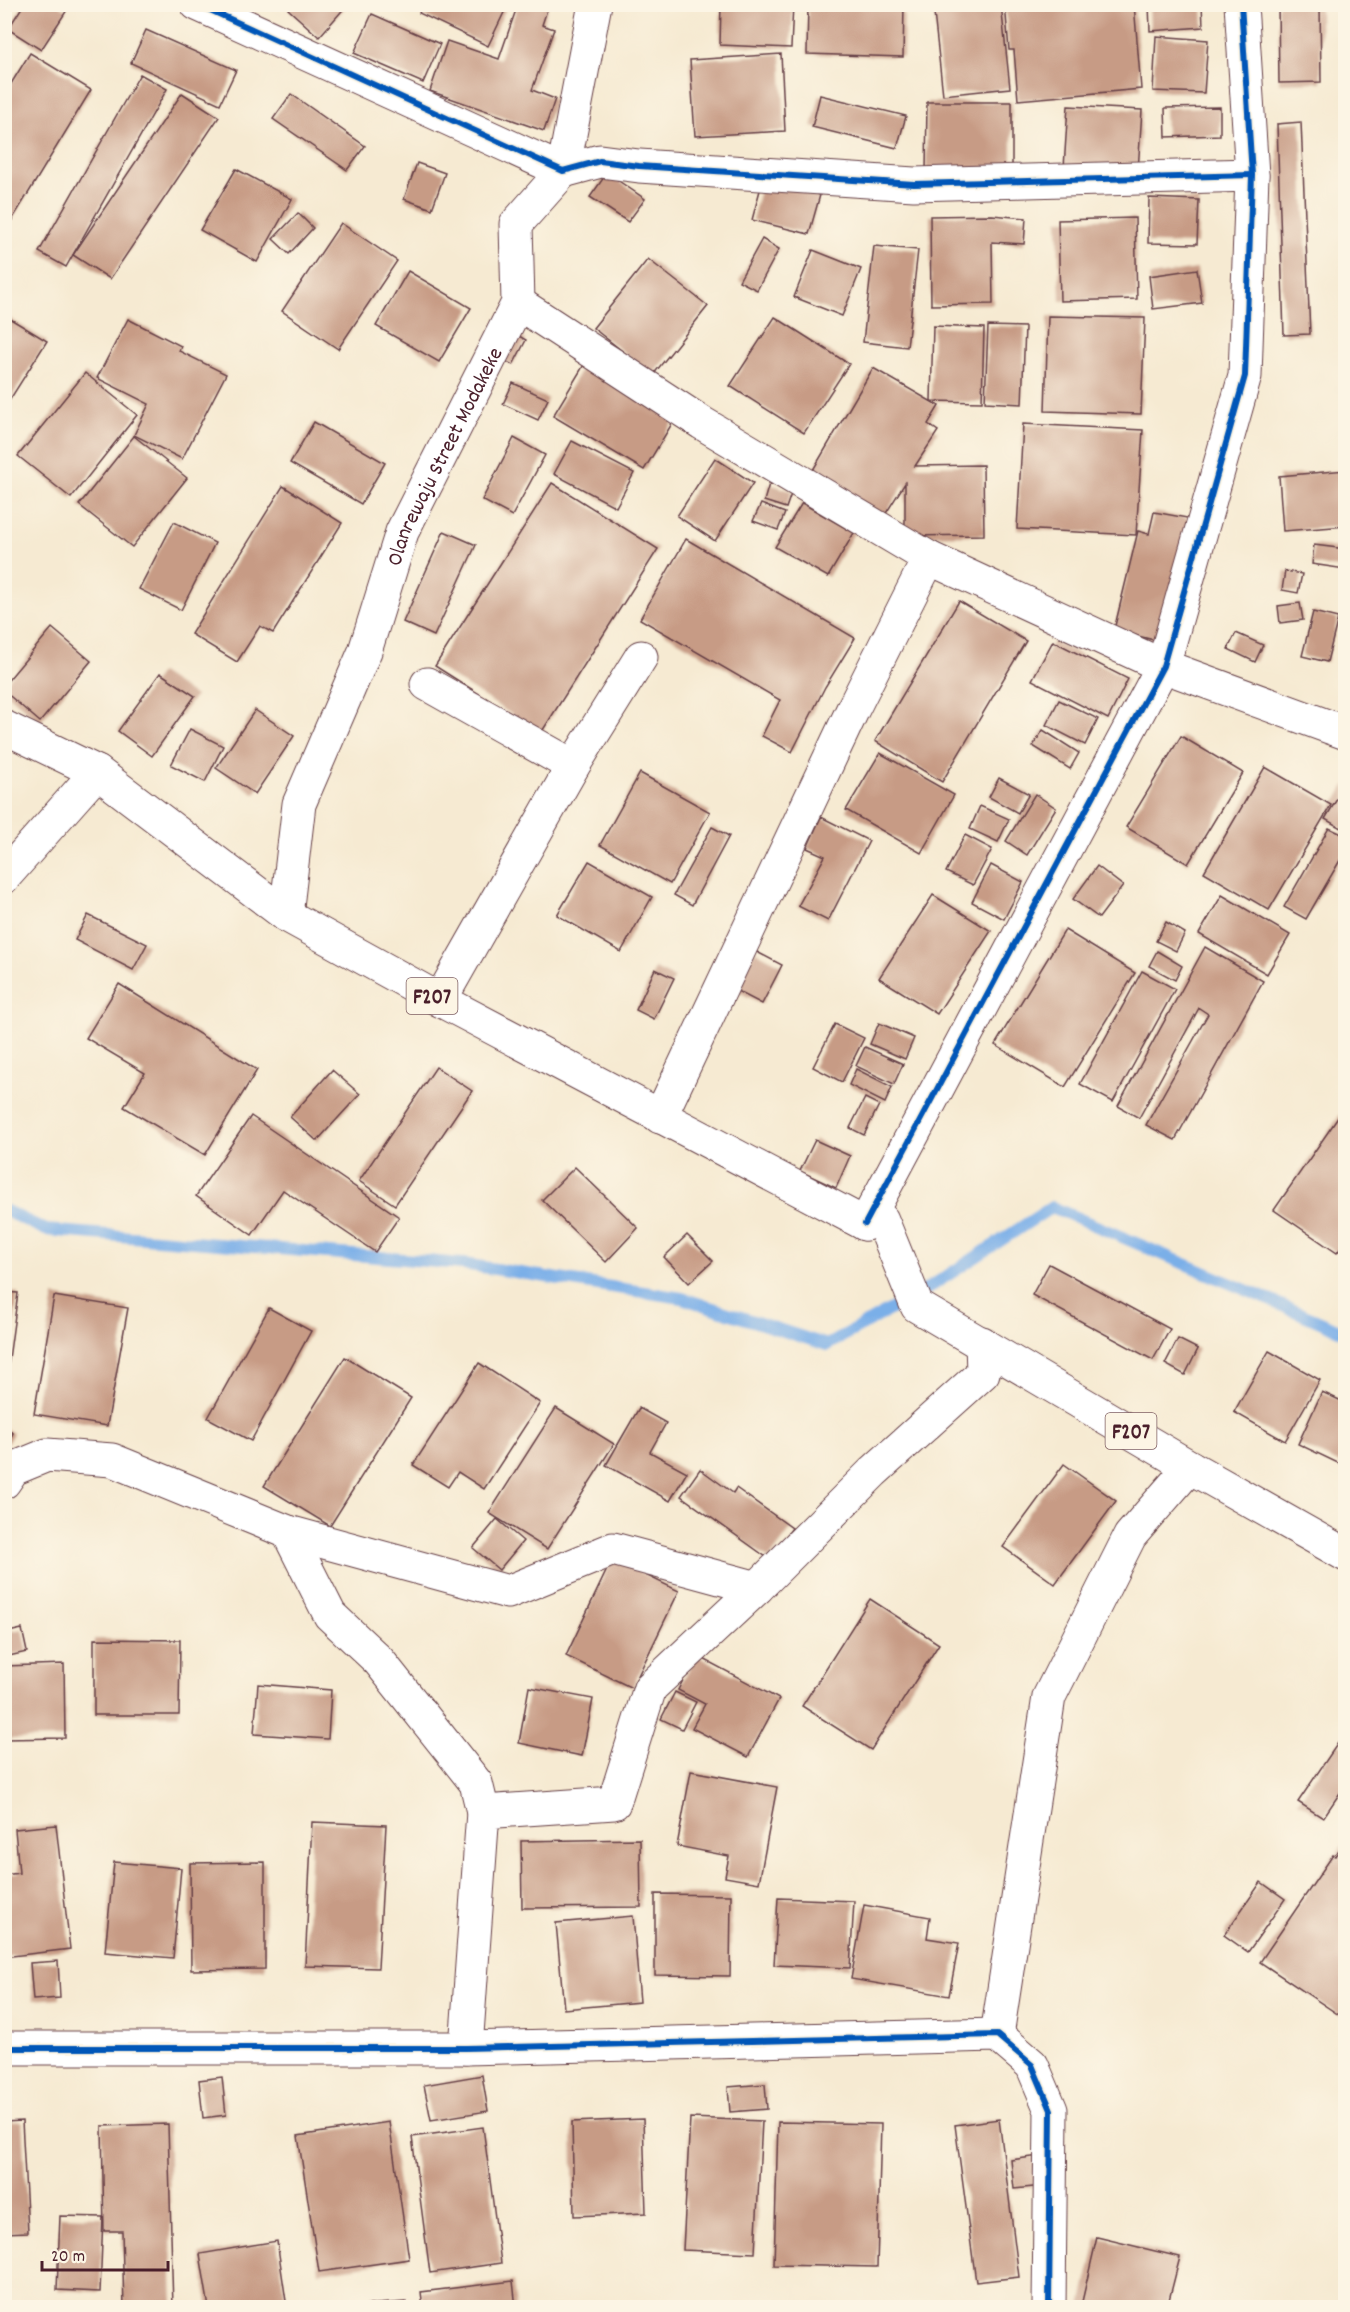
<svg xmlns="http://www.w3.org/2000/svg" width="1350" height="2312" font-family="Dekko,sans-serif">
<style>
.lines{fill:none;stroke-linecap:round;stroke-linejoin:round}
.stream{stroke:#7aafe8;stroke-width:12}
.building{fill:#c79b85}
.minor-casing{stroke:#643d44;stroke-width:35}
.major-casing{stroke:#643d44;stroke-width:35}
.minor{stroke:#fff;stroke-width:33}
.major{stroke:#fff;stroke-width:33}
.cycleway-casing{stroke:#fcf5e5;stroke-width:10}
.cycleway{stroke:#0057b8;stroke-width:6}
.labels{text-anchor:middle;stroke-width:6;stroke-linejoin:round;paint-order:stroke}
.shield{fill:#fcf5e5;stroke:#7f5f63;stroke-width:1.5}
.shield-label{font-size:21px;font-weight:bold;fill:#4a1f2b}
.street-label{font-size:22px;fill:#4a1f2b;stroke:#fcf5e5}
</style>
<rect width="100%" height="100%" fill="#fcf5e5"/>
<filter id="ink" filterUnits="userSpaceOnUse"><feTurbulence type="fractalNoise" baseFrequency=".0167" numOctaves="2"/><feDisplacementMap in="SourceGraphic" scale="12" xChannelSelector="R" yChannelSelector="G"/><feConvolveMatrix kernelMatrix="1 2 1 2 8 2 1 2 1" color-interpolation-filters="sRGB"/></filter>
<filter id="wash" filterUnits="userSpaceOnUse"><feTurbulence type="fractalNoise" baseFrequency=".008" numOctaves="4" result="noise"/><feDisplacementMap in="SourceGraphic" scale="24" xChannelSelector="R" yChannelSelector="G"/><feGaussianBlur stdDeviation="1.35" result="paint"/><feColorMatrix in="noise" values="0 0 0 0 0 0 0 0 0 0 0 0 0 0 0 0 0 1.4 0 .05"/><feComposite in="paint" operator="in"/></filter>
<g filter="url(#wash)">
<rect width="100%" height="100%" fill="#f6ead2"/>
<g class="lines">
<polyline class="stream" points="4,1210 46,1230 463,1264 682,1298 827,1345 927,1289 1052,1207 1346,1333"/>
</g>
<g id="blocks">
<g class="building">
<polygon points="24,4 58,4 67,10 41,50 8,29"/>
<polygon points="293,4 348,4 319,37 288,9"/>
<polygon points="423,4 508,4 488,46 419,13"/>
<polygon points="518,4 549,4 542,25 554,29 532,90 555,99 544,131 430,91 447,41 499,59"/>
<polygon points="721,4 793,4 791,48 720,45"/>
<polygon points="808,4 904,4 903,57 807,54"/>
<polygon points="933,4 1001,4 1010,88 943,95"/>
<polygon points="1005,4 1134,4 1141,89 1018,100 1014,50 1009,50"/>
<polygon points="1149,4 1202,4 1203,27 1150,31"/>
<polygon points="1278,4 1320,4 1321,82 1279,83"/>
<polygon points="372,14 440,44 423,83 354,53"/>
<polygon points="146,30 236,70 220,104 131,63"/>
<polygon points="1156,36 1208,40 1204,93 1153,91"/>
<polygon points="30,53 91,90 12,220 4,215 4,95"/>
<polygon points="781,54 785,131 695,136 690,60"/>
<polygon points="140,74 167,89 66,267 39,252"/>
<polygon points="182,93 219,117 110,279 73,255"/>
<polygon points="291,94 365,146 347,170 273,119"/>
<polygon points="820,95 906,116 897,148 812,127"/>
<polygon points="927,102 1012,102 1012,173 926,173"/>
<polygon points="1068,106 1142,110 1138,171 1064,168"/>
<polygon points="1220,107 1220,135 1166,137 1165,108"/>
<polygon points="1301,122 1310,334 1284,335 1277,124"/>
<polygon points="417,163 445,173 432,209 404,199"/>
<polygon points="236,169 292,199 257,262 200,230"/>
<polygon points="607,173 645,199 628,222 590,197"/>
<polygon points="763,179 820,195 809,234 752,220"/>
<polygon points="1149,198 1199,200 1197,244 1148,243"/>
<polygon points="298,213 313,228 289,254 273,239"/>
<polygon points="992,215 1026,218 1024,244 992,242 993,304 931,305 930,216"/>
<polygon points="1135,218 1137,299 1060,301 1058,220"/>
<polygon points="341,223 397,261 338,349 282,311"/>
<polygon points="762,239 779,249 757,290 739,281"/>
<polygon points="874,246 918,250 907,347 863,342"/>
<polygon points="813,250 861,269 842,316 794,297"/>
<polygon points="648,259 708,306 653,375 593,328"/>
<polygon points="1197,269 1202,303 1153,309 1149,276"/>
<polygon points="408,271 471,308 439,362 376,326"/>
<polygon points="4,315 47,341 4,409"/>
<polygon points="1048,316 1145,318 1141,414 1045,411"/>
<polygon points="775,317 849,364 804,433 730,386"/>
<polygon points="128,319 181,346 179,351 226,374 182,459 134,435 149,404 97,378"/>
<polygon points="933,326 984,328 982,402 931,401"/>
<polygon points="988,326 1025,327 1022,404 985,402"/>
<polygon points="512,332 526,340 513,365 499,358"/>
<polygon points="585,363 676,417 644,470 553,416"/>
<polygon points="873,368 939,406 928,424 938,431 915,466 983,465 984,535 905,536 905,483 883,518 810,475"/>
<polygon points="85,373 137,415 71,498 18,456"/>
<polygon points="513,383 548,399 538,420 503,404"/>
<polygon points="314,422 385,463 361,504 290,463"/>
<polygon points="1023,424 1143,430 1136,535 1017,529"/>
<polygon points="134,436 187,478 132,547 79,505"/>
<polygon points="514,438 545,455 512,516 482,500"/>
<polygon points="572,441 634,473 616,507 554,474"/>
<polygon points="715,458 753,483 715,541 677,516"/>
<polygon points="1346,470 1346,526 1283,531 1279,476"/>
<polygon points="552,483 658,549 541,733 435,666"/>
<polygon points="769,484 792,491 786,508 764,501"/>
<polygon points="283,486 342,523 273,633 260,626 237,662 191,634"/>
<polygon points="802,503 854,533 828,577 775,547"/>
<polygon points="761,504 785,513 778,530 753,521"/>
<polygon points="1154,512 1193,519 1158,641 1114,630 1138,531 1149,534"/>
<polygon points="174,522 215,543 181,610 139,589"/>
<polygon points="444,531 476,545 434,636 403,622"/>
<polygon points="686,539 855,638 825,687 792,752 762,736 780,700 640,619"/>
<polygon points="1314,545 1346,549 1345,569 1312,564"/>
<polygon points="1285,571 1302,574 1298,593 1282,590"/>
<polygon points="959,601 1026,641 942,782 875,741"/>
<polygon points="1300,603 1303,620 1280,623 1278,606"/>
<polygon points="1313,612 1338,618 1327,662 1302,656"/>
<polygon points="52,628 91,661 40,722 4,691 4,685"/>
<polygon points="1236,633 1263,645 1255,662 1228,649"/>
<polygon points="1053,641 1128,679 1108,719 1032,680"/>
<polygon points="160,673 195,696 152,756 118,731"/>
<polygon points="1059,700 1098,719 1085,745 1046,725"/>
<polygon points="255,710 294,736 255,794 216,768"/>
<polygon points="190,729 223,746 205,782 171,765"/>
<polygon points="1043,730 1079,753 1070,769 1033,746"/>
<polygon points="1181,736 1243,773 1188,864 1126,827"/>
<polygon points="880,753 954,795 921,853 846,810"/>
<polygon points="1265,767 1331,805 1269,910 1204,872"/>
<polygon points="640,773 710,812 670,884 600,845"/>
<polygon points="999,778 1029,794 1018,813 989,797"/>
<polygon points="1346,784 1346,831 1325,819"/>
<polygon points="1035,794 1056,808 1027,855 1006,841"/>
<polygon points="980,806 1009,819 998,842 970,829"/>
<polygon points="821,817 869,841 828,921 798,906 825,856 807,848"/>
<polygon points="712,827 729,836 692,905 674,895"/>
<polygon points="1329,828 1346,836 1346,850 1306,919 1284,907"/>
<polygon points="965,835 992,849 973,885 946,872"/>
<polygon points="589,861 652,897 621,952 557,915"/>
<polygon points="991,865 1023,882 1004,919 972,902"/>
<polygon points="1097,866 1123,886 1099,918 1073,899"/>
<polygon points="933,895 991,931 937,1014 879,978"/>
<polygon points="1222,895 1290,935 1267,974 1199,934"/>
<polygon points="88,915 147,944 133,970 75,940"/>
<polygon points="1166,922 1185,933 1176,951 1156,941"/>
<polygon points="1065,930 1135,973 1065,1087 995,1045"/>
<polygon points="1205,947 1263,981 1175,1140 1146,1125 1208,1014 1199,1008 1139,1118 1118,1106"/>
<polygon points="755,951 782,965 762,1004 735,990"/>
<polygon points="1157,951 1182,966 1175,980 1149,966"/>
<polygon points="655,969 674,978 654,1019 636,1010"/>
<polygon points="1142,971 1175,989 1113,1102 1080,1084"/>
<polygon points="119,984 257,1070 205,1155 124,1107 145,1073 86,1038"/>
<polygon points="879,1023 914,1038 905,1059 870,1044"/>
<polygon points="835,1024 864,1038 842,1082 813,1067"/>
<polygon points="865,1047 903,1064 894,1084 856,1066"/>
<polygon points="436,1067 472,1091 395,1205 359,1181"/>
<polygon points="856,1069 892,1087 885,1103 849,1085"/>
<polygon points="332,1070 360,1094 317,1141 290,1117"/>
<polygon points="865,1098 879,1105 864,1135 850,1128"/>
<polygon points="1346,1106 1346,1241 1337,1253 1274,1210"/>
<polygon points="251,1116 399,1217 375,1252 283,1190 252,1235 196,1196"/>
<polygon points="815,1140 850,1156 836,1188 800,1171"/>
<polygon points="575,1167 638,1228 606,1262 542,1200"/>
<polygon points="687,1235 713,1261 689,1283 664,1257"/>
<polygon points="1049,1264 1170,1329 1153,1360 1032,1295"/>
<polygon points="4,1292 18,1293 6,1381 4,1381"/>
<polygon points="54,1296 128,1308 107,1426 34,1414"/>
<polygon points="269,1308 311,1331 251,1441 208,1418"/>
<polygon points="1178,1339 1198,1349 1185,1375 1165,1364"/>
<polygon points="1269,1351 1320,1380 1285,1441 1234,1412"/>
<polygon points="345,1357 411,1398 330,1526 264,1486"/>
<polygon points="479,1363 540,1403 484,1489 458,1472 448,1487 413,1465"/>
<polygon points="1322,1392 1346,1403 1346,1457 1342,1465 1298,1444"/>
<polygon points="556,1408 614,1444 547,1549 489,1513"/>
<polygon points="639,1408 666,1423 650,1452 687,1472 670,1501 606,1465"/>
<polygon points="4,1428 13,1433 4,1449"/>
<polygon points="1064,1464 1116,1501 1055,1584 1003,1547"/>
<polygon points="700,1469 733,1493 736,1488 792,1528 769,1559 681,1496"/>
<polygon points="497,1519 523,1541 499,1570 473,1548"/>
<polygon points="612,1559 679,1591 632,1688 566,1656"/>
<polygon points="870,1599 939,1644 871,1750 802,1706"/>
<polygon points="22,1629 27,1652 4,1657 4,1633"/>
<polygon points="94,1639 180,1640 179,1715 94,1715"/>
<polygon points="696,1655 779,1699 748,1757 692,1728 705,1704 678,1690"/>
<polygon points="64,1664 65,1738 4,1739 4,1666"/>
<polygon points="258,1684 331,1690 328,1739 254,1734"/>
<polygon points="529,1687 593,1699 582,1756 519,1743"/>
<polygon points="675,1692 696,1702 682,1729 661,1719"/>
<polygon points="1338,1743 1346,1748 1346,1784 1323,1818 1298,1802"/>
<polygon points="691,1771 777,1787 759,1883 725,1877 729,1856 677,1846"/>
<polygon points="312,1822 386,1825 378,1968 305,1966"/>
<polygon points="56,1825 70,1949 4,1957 4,1875 19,1873 15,1829"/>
<polygon points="640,1839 641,1907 522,1908 521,1841"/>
<polygon points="1343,1844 1346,1845 1346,2011 1342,2017 1260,1962 1333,1855 1335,1856"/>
<polygon points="114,1862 181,1868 173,1958 105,1952"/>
<polygon points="265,1862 265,1969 191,1970 190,1863"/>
<polygon points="1261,1882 1285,1899 1248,1952 1224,1935"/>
<polygon points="655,1894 731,1895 730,1976 655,1975"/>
<polygon points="778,1898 854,1901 850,1968 774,1965"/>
<polygon points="864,1905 930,1917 927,1938 959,1943 949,1996 851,1979"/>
<polygon points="633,1916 640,2002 564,2009 556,1923"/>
<polygon points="58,1961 60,1998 33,2000 30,1963"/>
<polygon points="482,2075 488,2111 431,2120 424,2085"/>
<polygon points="222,2077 226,2115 203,2118 199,2080"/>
<polygon points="765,2084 767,2109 730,2112 728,2087"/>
<polygon points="690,2118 762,2121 755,2253 683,2250"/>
<polygon points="643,2119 646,2213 574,2216 572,2122"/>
<polygon points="999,2119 1019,2277 976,2282 955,2125"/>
<polygon points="22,2121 28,2232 4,2233 4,2122"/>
<polygon points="389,2122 409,2259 319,2272 298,2136"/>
<polygon points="778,2122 881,2124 877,2267 774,2265"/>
<polygon points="168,2124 173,2308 124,2308 122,2231 104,2231 102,2126"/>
<polygon points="483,2127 501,2263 430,2273 412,2137"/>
<polygon points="1039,2156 1043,2186 1014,2189 1011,2160"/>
<polygon points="60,2216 103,2217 100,2292 57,2290"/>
<polygon points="1097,2237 1180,2257 1167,2308 1088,2308 1081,2306"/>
<polygon points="277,2241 287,2308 209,2308 200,2254"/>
<polygon points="513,2281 516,2308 423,2308 421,2292"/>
<polygon points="406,2302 406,2308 346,2308 346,2306"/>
</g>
</g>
</g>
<g filter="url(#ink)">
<use href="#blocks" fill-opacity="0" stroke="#643d44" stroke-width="1.5"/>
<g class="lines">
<defs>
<g id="minor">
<polyline points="197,4 563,171 600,161 639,166 914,184 1252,175"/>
<polyline points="518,303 702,423 929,558 1163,666 1346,733"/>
<polyline points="427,684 573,766"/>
<polyline points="4,877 97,772"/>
<path id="s1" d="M286,915L299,804L365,651L402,532L518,303L516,224L563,171L595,4"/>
<polyline points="440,1000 573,766 641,657"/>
<polyline points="660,1117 853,709 929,558"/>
<polyline points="865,1224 1163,666 1245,376 1252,175 1241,4"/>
<polyline points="4,1482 13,1469 47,1455 112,1460 288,1532 508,1592 613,1549 757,1588"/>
<polyline points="288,1532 330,1615 379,1661 476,1783 483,1812"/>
<polyline points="997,2035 1049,1697 1130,1536 1190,1467"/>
<polyline points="4,2048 466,2048 997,2035 1032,2065 1051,2110 1049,2308"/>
<polyline points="466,2048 483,1812 614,1803 650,1688 757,1588 873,1472 983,1373 982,1343"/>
</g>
<polyline id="major" points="4,727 97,772 286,915 440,1000 865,1224 882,1220 917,1306 1190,1467 1346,1555"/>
</defs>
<use href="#minor" class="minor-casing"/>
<use href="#major" class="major-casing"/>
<use href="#minor" class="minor"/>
<use href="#major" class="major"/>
<defs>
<g id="cycleway">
<polyline points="197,4 563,171 600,161 639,166 914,184 1252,175"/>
<polyline points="865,1224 1163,666 1245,376 1252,175 1241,4"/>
<polyline points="4,2048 466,2048 997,2035 1032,2065 1051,2110 1049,2308"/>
</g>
</defs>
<use href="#cycleway" class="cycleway-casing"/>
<use href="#cycleway" class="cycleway"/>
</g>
</g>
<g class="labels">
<g class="shield">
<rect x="406.5" y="978" width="51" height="36" rx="4.5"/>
<rect x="1105.5" y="1413" width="51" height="36" rx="4.5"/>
</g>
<g class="shield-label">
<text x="432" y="1003">F207</text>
<text x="1131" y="1438">F207</text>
</g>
<g class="street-label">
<text dy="8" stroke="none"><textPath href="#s1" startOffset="489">Olanrewaju Street Modakeke</textPath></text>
</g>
</g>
<rect width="1350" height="2312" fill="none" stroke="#fcf5e5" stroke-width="24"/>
<path d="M42 2261v9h126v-9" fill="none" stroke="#4a1f2b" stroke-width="3"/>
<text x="51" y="2261" font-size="18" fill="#4a1f2b" stroke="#fcf5e5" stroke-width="4.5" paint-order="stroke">20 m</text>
</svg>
